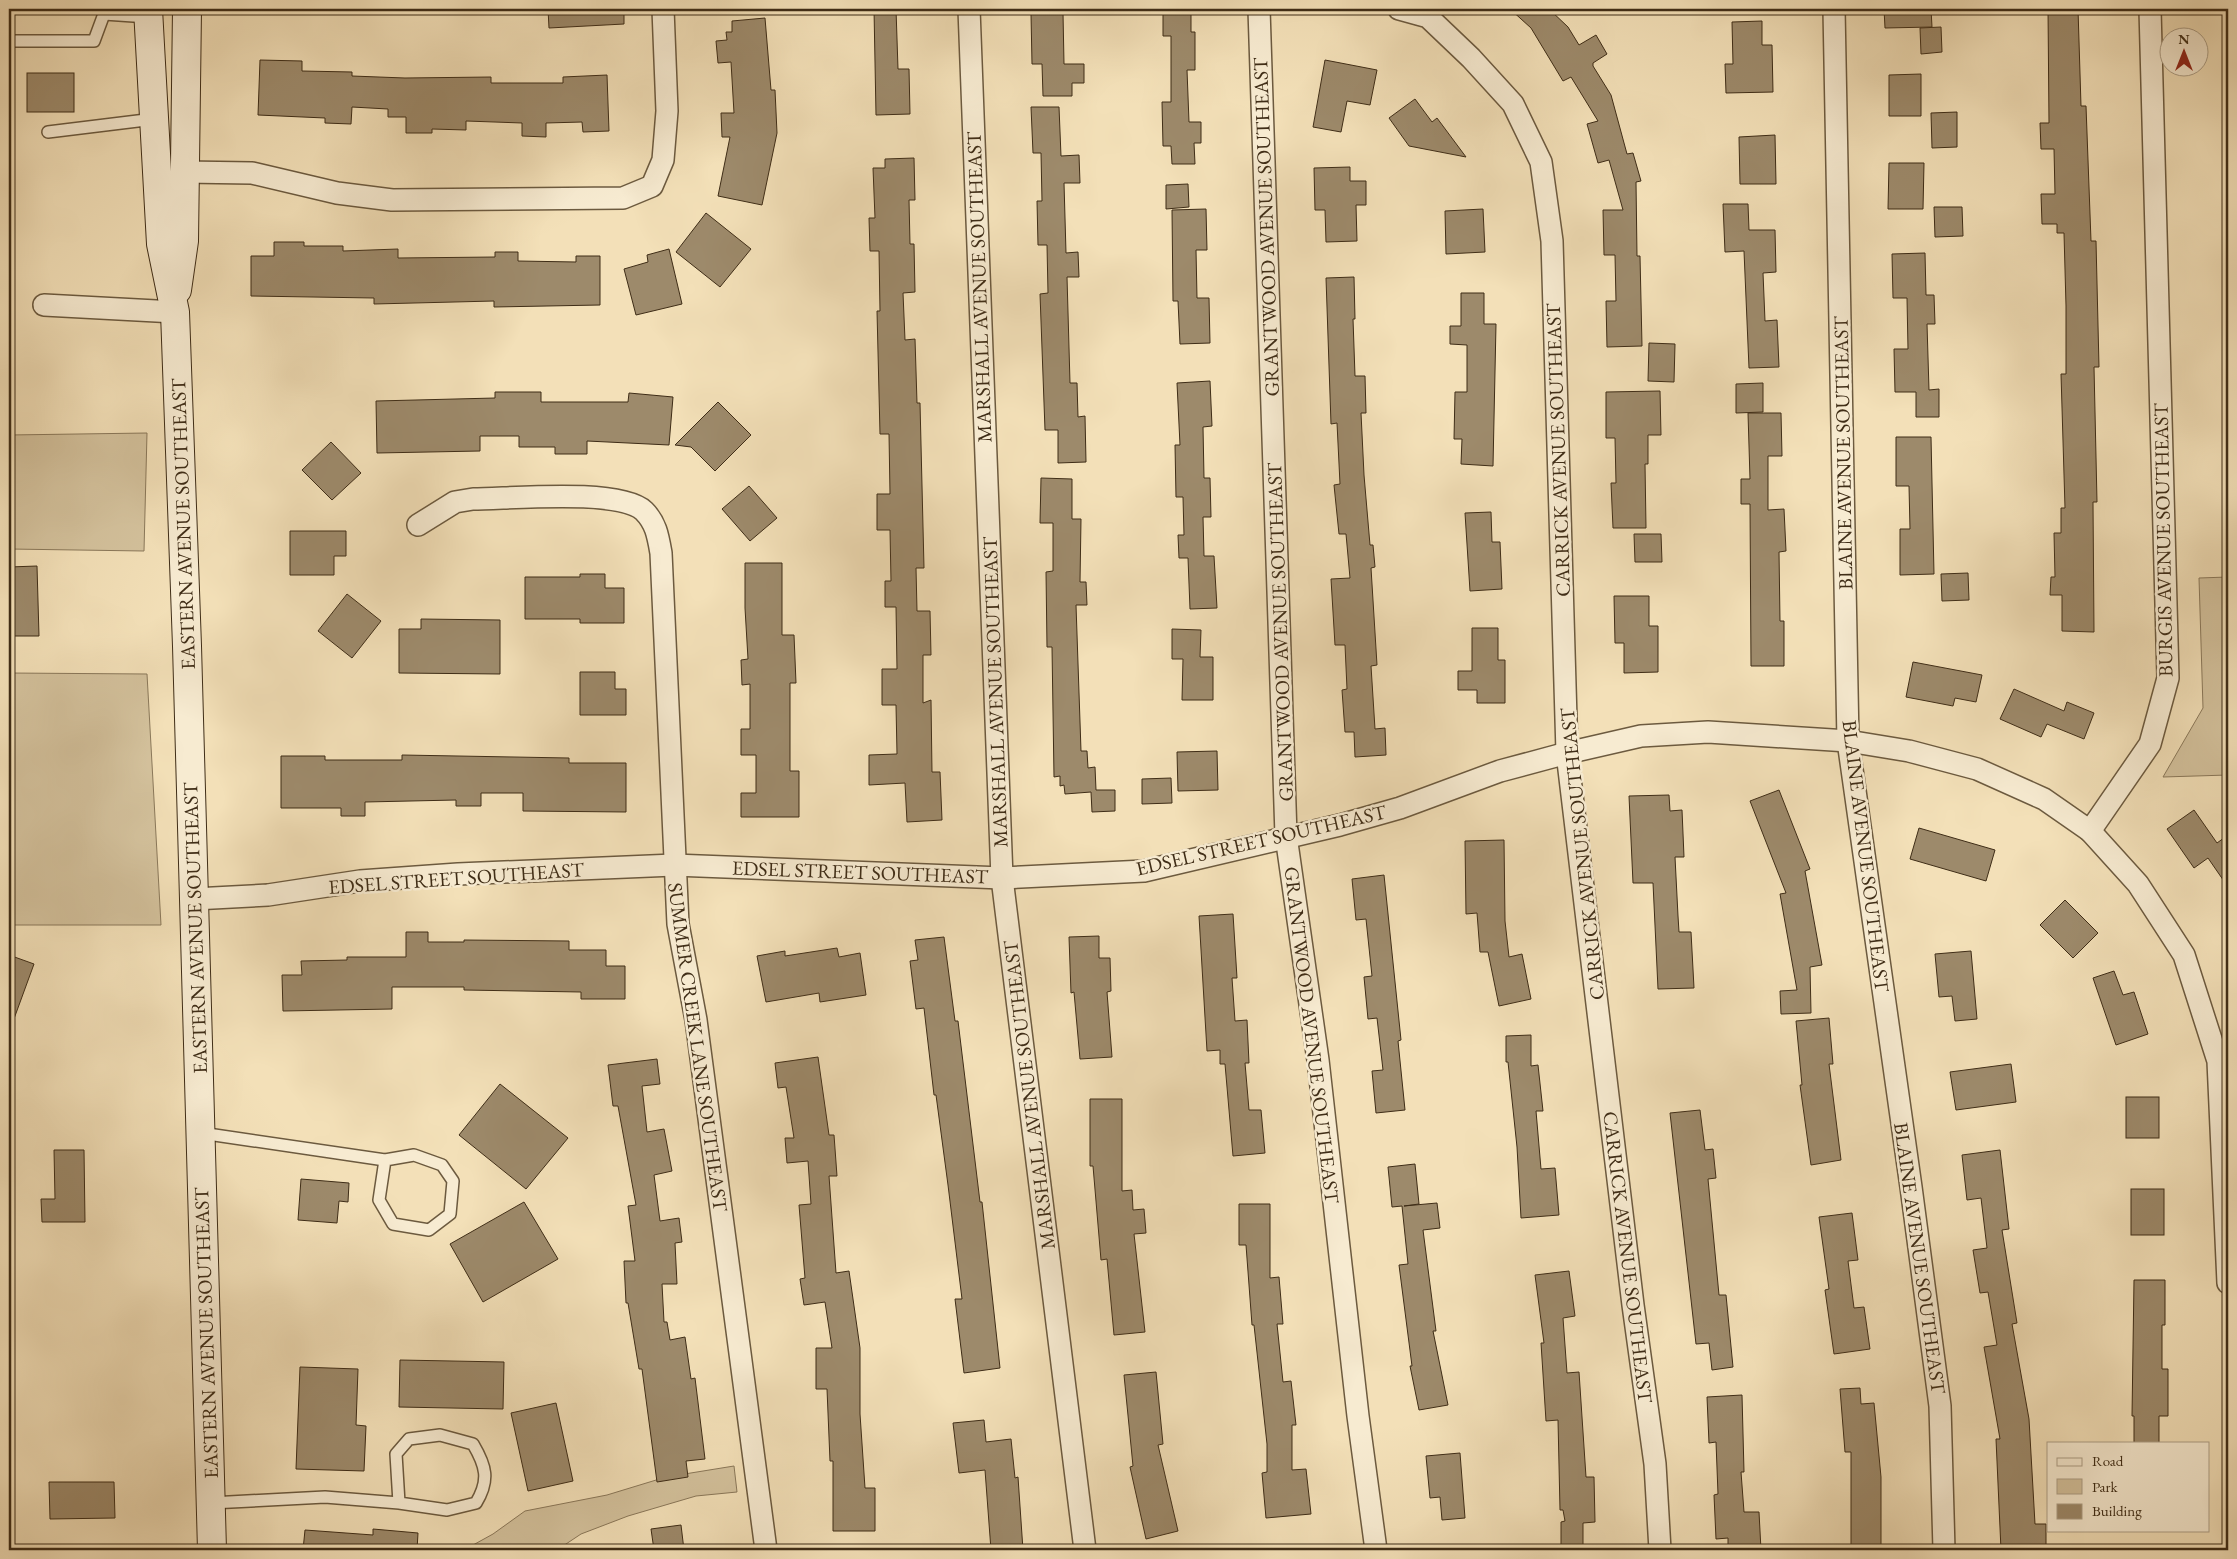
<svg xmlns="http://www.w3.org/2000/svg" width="2237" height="1559" font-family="'EB Garamond',serif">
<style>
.green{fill:#d4c29d;stroke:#8a785a}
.building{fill:#9d8a6b;stroke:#3f2d17}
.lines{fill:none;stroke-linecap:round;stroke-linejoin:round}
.lane-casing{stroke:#6c5a3f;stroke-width:14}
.street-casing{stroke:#6c5a3f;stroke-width:24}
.secondary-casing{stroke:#3f2d17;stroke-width:30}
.lane{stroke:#f7ebd1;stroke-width:11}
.street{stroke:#f7ebd1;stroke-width:21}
.secondary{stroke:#f7ebd1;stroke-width:28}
.labels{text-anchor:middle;stroke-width:5;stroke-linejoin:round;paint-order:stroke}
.street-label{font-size:20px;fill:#3f2d17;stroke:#f7ebd1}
</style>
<rect width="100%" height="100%" fill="#f3e0b8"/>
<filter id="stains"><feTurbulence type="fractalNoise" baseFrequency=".004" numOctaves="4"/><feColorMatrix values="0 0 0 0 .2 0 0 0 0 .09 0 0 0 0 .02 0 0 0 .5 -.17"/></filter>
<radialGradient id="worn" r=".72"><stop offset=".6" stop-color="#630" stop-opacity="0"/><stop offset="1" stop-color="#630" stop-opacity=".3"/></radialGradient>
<g class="green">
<polygon points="147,433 144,551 9,549 9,435"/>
<polygon points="2228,577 2228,775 2163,777 2203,708 2199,578"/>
<polygon points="9,673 147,674 161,925 9,925"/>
<polygon points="734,1466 737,1492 696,1496 628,1516 581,1534 557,1550 464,1550 493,1534 525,1511 607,1495 666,1477"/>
</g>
<g class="building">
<polygon points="548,9 624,9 624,24 549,28"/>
<polygon points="874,9 896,9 898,69 909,69 910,114 876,115"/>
<polygon points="1510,9 1549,9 1568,27 1579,45 1596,35 1607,54 1593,63 1593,66 1611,95 1627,154 1633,153 1641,181 1636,182 1637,256 1640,256 1642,346 1607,347 1606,301 1616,301 1615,255 1604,255 1603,210 1623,210 1609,160 1598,163 1587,124 1598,121 1571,77 1563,81 1531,28"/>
<polygon points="1884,9 1931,9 1932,27 1885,28"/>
<polygon points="2048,9 2078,9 2081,106 2086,106 2091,241 2096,241 2099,367 2094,367 2097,502 2093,502 2094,632 2062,631 2062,595 2050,595 2051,577 2055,577 2054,533 2061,533 2061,508 2065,508 2061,374 2066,374 2066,306 2064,233 2057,233 2057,224 2042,224 2041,194 2055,194 2054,149 2041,149 2040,123 2049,123"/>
<polygon points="1163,11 1191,11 1191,32 1195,32 1195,70 1187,70 1189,122 1201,122 1201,143 1194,143 1195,164 1172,164 1171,146 1163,146 1162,102 1171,102 1171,36 1163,36"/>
<polygon points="1063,13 1064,64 1084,64 1084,83 1072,83 1072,96 1043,96 1042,64 1032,64 1031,14"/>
<polygon points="765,18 771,90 775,90 777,133 762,205 718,196 730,137 722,137 721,113 734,113 731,62 718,63 716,41 727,40 726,32 732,32 732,21"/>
<polygon points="1762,21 1762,45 1772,45 1773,92 1726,93 1725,64 1733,64 1732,22"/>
<polygon points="1941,27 1942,52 1921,54 1920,28"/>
<polygon points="260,60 302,61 302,71 352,72 352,76 405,78 491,77 491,83 563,83 563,77 607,75 609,131 583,132 582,122 546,123 546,137 522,136 522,123 466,121 466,130 432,129 432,133 406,133 406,117 388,117 388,109 352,107 351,124 325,123 325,118 258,115"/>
<polygon points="1325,60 1377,70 1370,105 1347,101 1341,132 1313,127"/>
<rect x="27" y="73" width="47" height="39"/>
<polygon points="1921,74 1921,116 1889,116 1889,75"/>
<polygon points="1415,99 1432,122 1437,118 1466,157 1409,146 1389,118"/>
<polygon points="1031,107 1059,107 1061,156 1079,155 1080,183 1064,183 1066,253 1078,252 1079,277 1067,277 1070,383 1077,383 1078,417 1085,416 1086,462 1058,463 1058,430 1045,430 1040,294 1048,293 1047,245 1038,245 1037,201 1042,201 1041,153 1033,153"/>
<polygon points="1957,112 1957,147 1932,148 1931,113"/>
<polygon points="1775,135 1776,184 1740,184 1739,137"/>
<polygon points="914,158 915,200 909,200 910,244 914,244 915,292 903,293 905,340 915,339 917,403 920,403 924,568 916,568 917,611 930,611 931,655 923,655 923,703 931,700 932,772 940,772 942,820 907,822 905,783 869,785 869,755 897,754 896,705 882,705 882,669 897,669 896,607 885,607 885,581 891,581 890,530 877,530 877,494 890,494 889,434 880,434 877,311 880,311 879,251 870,251 869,218 875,218 873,168 885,168 885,159"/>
<polygon points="1889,163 1924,163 1923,209 1888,209"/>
<polygon points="1350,167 1350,181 1366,181 1366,205 1356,205 1357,241 1326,242 1325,210 1315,210 1314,168"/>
<polygon points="1188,184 1189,207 1166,209 1166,185"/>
<polygon points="1723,204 1748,204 1749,230 1775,230 1776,272 1763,273 1765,321 1777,320 1779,367 1749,368 1744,251 1725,252"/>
<polygon points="1934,207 1962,207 1963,236 1935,237"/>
<polygon points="1206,209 1207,250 1196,250 1197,298 1209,298 1210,343 1180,344 1178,301 1173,301 1172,210"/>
<polygon points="1483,209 1485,252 1446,254 1445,211"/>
<polygon points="706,213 751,249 720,287 676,252"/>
<polygon points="274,242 304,242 304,246 343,246 343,251 398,249 398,258 495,257 495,252 518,252 518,261 576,262 576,256 600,256 600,305 494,307 494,301 374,304 374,298 251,296 251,256 274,256"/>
<polygon points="669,249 682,304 636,315 624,269 648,262 647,255"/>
<polygon points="1925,253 1926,295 1934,295 1935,324 1927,324 1929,390 1939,389 1939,417 1916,417 1916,392 1895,392 1894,349 1908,349 1907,298 1893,298 1892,254"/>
<polygon points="1354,277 1355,319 1353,319 1355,376 1365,376 1366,413 1361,413 1364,475 1370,545 1373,545 1375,567 1371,568 1377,665 1371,666 1375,729 1385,728 1386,755 1355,757 1354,732 1345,732 1342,690 1347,689 1345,645 1335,645 1331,579 1350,578 1346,534 1339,534 1334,485 1340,484 1337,423 1331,424 1326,278"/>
<polygon points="1461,293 1484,293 1484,324 1496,324 1493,466 1461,464 1462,439 1454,439 1455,392 1467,392 1467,345 1450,344 1450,326 1461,326"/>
<polygon points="1649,343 1675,344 1674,382 1648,381"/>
<polygon points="1210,381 1212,426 1203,427 1204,478 1210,478 1211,517 1203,517 1204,556 1214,556 1217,608 1190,609 1188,558 1179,558 1178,535 1184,535 1183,497 1176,497 1175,445 1180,445 1177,383"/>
<polygon points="1763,383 1763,412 1736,413 1736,384"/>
<polygon points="1660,391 1661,435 1648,435 1648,464 1645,464 1646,528 1613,528 1611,483 1616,483 1615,438 1606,438 1606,392"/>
<polygon points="495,392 541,392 541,402 628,402 629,393 673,397 669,445 587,441 587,454 555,454 555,447 519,447 519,436 480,436 480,451 377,453 376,401 495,398"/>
<polygon points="718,402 751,435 715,471 691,447 675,445"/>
<polygon points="1748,413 1781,413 1782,456 1768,456 1768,510 1784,509 1786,551 1779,552 1780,621 1784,621 1784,666 1751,666 1750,504 1741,504 1741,479 1750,479"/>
<polygon points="1896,437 1931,437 1934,574 1900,575 1900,529 1910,529 1909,486 1896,486"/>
<polygon points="331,442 361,473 332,500 302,470"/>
<polygon points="1041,478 1072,479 1072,519 1081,519 1080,582 1086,582 1087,605 1076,605 1081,751 1087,751 1088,768 1095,767 1096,790 1115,790 1115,811 1092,812 1091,792 1065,794 1064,785 1060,786 1060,776 1054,777 1052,647 1047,647 1046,572 1053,571 1053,523 1040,523"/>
<polygon points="749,486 777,518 750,541 722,509"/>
<polygon points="1491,512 1492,542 1500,542 1502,589 1470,591 1465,513"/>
<polygon points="290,531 346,531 346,556 334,556 334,575 290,575"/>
<polygon points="1634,534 1661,534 1662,562 1635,562"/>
<polygon points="745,563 782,563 782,635 794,635 796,683 790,683 790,771 799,771 799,817 741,817 741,793 756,793 756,755 741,755 741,729 750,729 750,684 742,685 741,660 748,659 745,608"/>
<polygon points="37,566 39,636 9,636 9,567"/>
<polygon points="1968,573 1969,600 1942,601 1941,574"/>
<polygon points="580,574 605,574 605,588 624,588 624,623 580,623 580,619 525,619 525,577 580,577"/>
<polygon points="347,594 381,621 352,658 318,631"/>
<polygon points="1614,596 1649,596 1649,626 1658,626 1658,672 1624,673 1624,643 1615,643"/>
<polygon points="421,619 500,620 500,674 399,673 399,629 421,629"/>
<polygon points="1472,628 1498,628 1498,660 1505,660 1505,703 1477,703 1477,690 1458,690 1458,671 1472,671"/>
<polygon points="1172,629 1201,630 1200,657 1213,657 1213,700 1182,700 1183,659 1172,659"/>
<polygon points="1913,662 1982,675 1976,702 1955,698 1953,706 1906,697"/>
<polygon points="580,672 615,672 615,689 626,689 626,715 580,715"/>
<polygon points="2014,689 2064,711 2067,702 2094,713 2084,739 2047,724 2041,737 2000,719"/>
<polygon points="1217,751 1218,790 1178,791 1177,752"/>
<polygon points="402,755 569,758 569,763 626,763 626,812 523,811 523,793 481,793 481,806 456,806 456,800 365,802 365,816 341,816 341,808 281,808 281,756 325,756 325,760 402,760"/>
<polygon points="1171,778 1172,803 1142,804 1142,779"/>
<polygon points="1779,790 1810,869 1805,871 1822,965 1810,967 1811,1013 1781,1014 1780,991 1797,990 1780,894 1786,893 1750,801"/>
<polygon points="1669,795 1670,811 1682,810 1684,857 1675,857 1678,916 1679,932 1691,932 1694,988 1658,989 1653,883 1633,883 1629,796"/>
<polygon points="2194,810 2217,843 2228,835 2228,887 2208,858 2194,868 2167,829"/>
<polygon points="1919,828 1995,850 1986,881 1910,859"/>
<polygon points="1504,840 1505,921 1509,957 1522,954 1531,999 1499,1006 1488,952 1480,952 1477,913 1466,914 1465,841"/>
<polygon points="1384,875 1401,1040 1398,1041 1405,1110 1376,1113 1372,1071 1383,1070 1377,1018 1368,1019 1364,977 1372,976 1366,919 1356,920 1352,879"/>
<polygon points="2065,900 2098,933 2073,958 2040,925"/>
<polygon points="1233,914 1237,978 1232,978 1235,1021 1247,1020 1249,1063 1245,1063 1249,1110 1261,1110 1265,1153 1233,1156 1225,1064 1220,1064 1220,1050 1207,1051 1199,916"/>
<polygon points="406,932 428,932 428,942 464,942 464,940 569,941 569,950 606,950 606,966 625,966 625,999 581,999 581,992 464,990 464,987 392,987 392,1009 283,1011 282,975 302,975 301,961 347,960 347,957 406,957"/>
<polygon points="1099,936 1099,958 1110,958 1111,991 1107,992 1112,1057 1080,1059 1074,992 1071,993 1069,937"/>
<polygon points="944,937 955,1021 958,1021 980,1202 982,1202 1000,1368 964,1373 955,1299 962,1299 948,1185 936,1095 934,1095 924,1008 916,1009 910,961 918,960 915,940"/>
<polygon points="837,948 839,957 860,953 866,995 820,1002 819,993 766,1002 757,956 785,951 785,956"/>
<polygon points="1971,951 1977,1019 1955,1021 1952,996 1939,997 1935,954"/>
<polygon points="9,955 34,964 11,1027 9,1026"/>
<polygon points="2114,971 2123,995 2134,992 2148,1034 2116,1045 2093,978"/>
<polygon points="1829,1018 1833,1064 1829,1064 1841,1160 1811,1165 1800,1085 1802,1085 1796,1021"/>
<polygon points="1531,1035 1531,1066 1538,1065 1543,1111 1536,1111 1541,1169 1555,1168 1559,1215 1521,1218 1517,1147 1508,1062 1506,1062 1506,1036"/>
<polygon points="818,1057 829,1135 834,1135 837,1176 829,1176 836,1273 849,1271 860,1348 860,1414 865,1488 875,1488 875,1531 833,1531 833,1461 830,1461 827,1389 816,1389 816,1348 832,1348 825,1302 804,1305 800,1279 805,1278 799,1205 811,1204 808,1161 787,1163 785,1138 794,1138 786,1087 778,1088 775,1063"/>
<polygon points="657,1059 660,1084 642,1086 647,1132 664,1129 672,1171 654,1175 660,1221 679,1218 682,1242 675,1243 677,1284 662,1284 664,1322 667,1322 670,1340 685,1337 691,1379 695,1378 705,1459 686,1461 688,1477 657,1482 642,1369 639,1369 628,1303 626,1303 624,1261 635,1261 628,1206 636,1205 618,1106 613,1106 608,1065"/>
<polygon points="2011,1064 2016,1102 1956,1110 1950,1072"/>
<polygon points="500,1084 568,1138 526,1189 459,1135"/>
<rect x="2126" y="1097" width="33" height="41"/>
<polygon points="1090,1099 1122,1099 1122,1191 1132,1190 1133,1210 1144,1209 1146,1233 1134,1234 1145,1332 1114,1335 1107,1259 1101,1260 1093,1166 1090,1166"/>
<polygon points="1700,1110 1705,1150 1713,1149 1716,1178 1708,1179 1719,1295 1726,1295 1733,1367 1712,1370 1709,1343 1696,1344 1670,1113"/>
<polygon points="54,1150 84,1150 85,1222 42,1222 41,1199 55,1199"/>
<polygon points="2000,1150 2009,1229 2002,1230 2017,1323 2012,1324 2029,1419 2035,1524 2046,1524 2046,1550 2001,1550 1996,1439 2000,1439 1984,1347 1997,1345 1988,1292 1980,1293 1973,1250 1987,1248 1981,1198 1967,1200 1962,1155"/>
<polygon points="1415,1164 1419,1204 1404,1206 1437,1203 1440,1228 1423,1230 1436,1331 1433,1331 1448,1405 1419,1410 1410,1366 1412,1366 1399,1265 1408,1264 1402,1206 1392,1207 1388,1167"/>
<polygon points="301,1179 349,1183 348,1202 339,1201 337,1223 298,1220"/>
<rect x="2131" y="1189" width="33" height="46"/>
<polygon points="524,1202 558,1259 483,1302 450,1244"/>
<polygon points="1239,1204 1270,1204 1270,1278 1279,1277 1283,1324 1277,1324 1283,1382 1291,1381 1296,1425 1292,1425 1292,1470 1306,1469 1311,1514 1266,1518 1262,1473 1267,1472 1267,1444 1254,1325 1252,1325 1246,1245 1239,1245"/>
<polygon points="1852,1213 1858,1260 1848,1261 1854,1308 1864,1307 1870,1349 1834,1354 1825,1290 1829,1289 1819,1217"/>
<polygon points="1569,1271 1575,1316 1563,1318 1567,1373 1579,1372 1586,1477 1594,1477 1595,1522 1583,1523 1583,1550 1561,1550 1561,1522 1565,1521 1563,1510 1560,1510 1558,1420 1546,1421 1541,1343 1544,1343 1535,1275"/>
<polygon points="2134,1280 2165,1280 2165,1325 2162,1325 2162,1369 2168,1369 2168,1416 2159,1416 2159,1443 2134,1443 2134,1416 2132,1416"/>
<polygon points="400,1360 504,1362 503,1409 399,1407"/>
<polygon points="300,1367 358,1369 356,1425 366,1426 364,1471 296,1469"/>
<polygon points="1156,1372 1163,1444 1158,1445 1178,1531 1146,1539 1130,1467 1133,1466 1124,1375"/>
<polygon points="1860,1388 1861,1404 1874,1403 1881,1477 1881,1547 1851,1547 1851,1452 1845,1452 1840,1389"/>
<polygon points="1742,1395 1744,1472 1741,1472 1744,1512 1759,1512 1761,1550 1728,1550 1728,1538 1716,1539 1714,1495 1718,1494 1716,1442 1709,1443 1707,1397"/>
<polygon points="556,1403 573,1481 528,1491 511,1413"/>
<polygon points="984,1420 986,1442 1011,1439 1015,1478 1018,1477 1023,1550 991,1550 985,1470 959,1473 953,1423"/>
<polygon points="1460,1453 1465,1518 1442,1520 1440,1497 1430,1498 1426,1456"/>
<polygon points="49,1482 114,1482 115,1518 50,1519"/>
<polygon points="681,1525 684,1550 654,1550 651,1529"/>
<polygon points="373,1529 418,1533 417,1550 303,1550 305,1530 373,1535"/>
</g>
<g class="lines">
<defs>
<g id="lane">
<polyline points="104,9 104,14 148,17"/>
<polyline points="9,41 94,41 104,14"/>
<polyline points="48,132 154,119"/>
<polyline points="201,1133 385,1160 414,1155 442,1165 453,1181 450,1214 429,1230 393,1224 379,1200 385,1160"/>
<path d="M211,1503L325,1497L399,1503L447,1510L476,1503C490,1480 486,1466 473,1444L440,1435L409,1439L396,1454L399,1503"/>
</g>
<g id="street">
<polyline points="969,9 1002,878 1085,1550"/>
<polyline points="1259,9 1286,836 1318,1060 1358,1416 1376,1550"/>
<polyline points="1399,9 1428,17 1471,58 1513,104 1541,162 1552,241 1567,753 1633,1305 1655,1464 1660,1550"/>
<polyline points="1834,9 1848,741 1911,1187 1940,1406 1944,1550"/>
<polyline points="184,172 252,173 337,193 392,200 623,198 652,186 663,160 667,111 663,9"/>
<polyline points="44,305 175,312"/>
<path d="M418,525L455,502L473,499C509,499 619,488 644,511C656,523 658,536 661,553L678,924L696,1020L766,1550"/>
<polyline points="2090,831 2150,744 2168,678 2150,9"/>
<polyline points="194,899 268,895 360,881 458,874 674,865 1002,878 1144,871 1340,825 1400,808 1500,771 1567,753 1641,736 1708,732 1848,741 1909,751 1977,769 2044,799 2090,831 2138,884 2184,955 2218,1061 2228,1283"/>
</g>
<g id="secondary">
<polyline points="148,9 161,244 175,312 187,646 212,1550"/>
<polyline points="177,290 184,241 187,9"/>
</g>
</defs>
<use href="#lane" class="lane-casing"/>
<use href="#street" class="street-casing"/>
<use href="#secondary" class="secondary-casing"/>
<use href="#lane" class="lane"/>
<use href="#street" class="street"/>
<use href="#secondary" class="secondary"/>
</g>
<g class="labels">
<g class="street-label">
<text transform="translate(1266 227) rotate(-92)" y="7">GRANTWOOD AVENUE SOUTHEAST</text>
<text transform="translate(979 287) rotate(-92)" y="7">MARSHALL AVENUE SOUTHEAST</text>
<text transform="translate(1558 450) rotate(-92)" y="7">CARRICK AVENUE SOUTHEAST</text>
<text transform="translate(1843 453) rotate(-91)" y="7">BLAINE AVENUE SOUTHEAST</text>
<text transform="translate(183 524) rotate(-92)" y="7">EASTERN AVENUE SOUTHEAST</text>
<text transform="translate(2163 540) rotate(-91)" y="7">BURGIS AVENUE SOUTHEAST</text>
<text transform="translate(1280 632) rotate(-92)" y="7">GRANTWOOD AVENUE SOUTHEAST</text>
<text transform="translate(995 692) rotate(-92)" y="7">MARSHALL AVENUE SOUTHEAST</text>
<text transform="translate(1261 840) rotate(-13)" y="7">EDSEL STREET SOUTHEAST</text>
<text transform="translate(1582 854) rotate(-96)" y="7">CARRICK AVENUE SOUTHEAST</text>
<text transform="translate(1866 856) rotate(83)" y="7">BLAINE AVENUE SOUTHEAST</text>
<text transform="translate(860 872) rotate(2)" y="7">EDSEL STREET SOUTHEAST</text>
<text transform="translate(456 878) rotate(-4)" y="7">EDSEL STREET SOUTHEAST</text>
<text transform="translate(195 928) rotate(-92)" y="7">EASTERN AVENUE SOUTHEAST</text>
<text transform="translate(1312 1035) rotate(83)" y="7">GRANTWOOD AVENUE SOUTHEAST</text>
<text transform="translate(698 1047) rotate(82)" y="7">SUMMER CREEK LANE SOUTHEAST</text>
<text transform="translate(1029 1095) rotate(-97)" y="7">MARSHALL AVENUE SOUTHEAST</text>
<text transform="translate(1628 1257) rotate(83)" y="7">CARRICK AVENUE SOUTHEAST</text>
<text transform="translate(1920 1258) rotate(82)" y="7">BLAINE AVENUE SOUTHEAST</text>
<text transform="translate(206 1333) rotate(-92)" y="7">EASTERN AVENUE SOUTHEAST</text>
</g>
</g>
<rect width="2237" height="1559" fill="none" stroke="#f3e0b8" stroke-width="30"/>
<rect x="10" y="10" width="2217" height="1539" fill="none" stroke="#3f2d17" stroke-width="2.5"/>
<rect x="15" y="15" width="2207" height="1529" fill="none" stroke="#3f2d17"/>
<rect x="2047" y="1442" width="162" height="90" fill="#f7ebd1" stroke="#ad9f87"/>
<rect x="2057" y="1458" width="25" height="8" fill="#f7ebd1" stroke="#ad9f87"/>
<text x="2092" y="1466" font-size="15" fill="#3f2d17">Road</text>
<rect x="2057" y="1479" width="25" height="15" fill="#d4c29d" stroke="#ad9f87"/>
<text x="2092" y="1492" font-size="15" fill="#3f2d17">Park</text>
<rect x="2057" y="1504" width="25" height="15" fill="#9d8a6b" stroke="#ad9f87"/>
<text x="2092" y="1516" font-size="15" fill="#3f2d17">Building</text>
<g transform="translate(2184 52)"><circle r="24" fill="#f7ebd1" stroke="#ad9f87"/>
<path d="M0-4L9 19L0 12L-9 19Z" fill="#8f2418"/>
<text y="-8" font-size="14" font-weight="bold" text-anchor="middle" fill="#3f2d17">N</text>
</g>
<rect width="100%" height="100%" filter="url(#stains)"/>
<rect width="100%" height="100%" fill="url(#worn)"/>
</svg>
